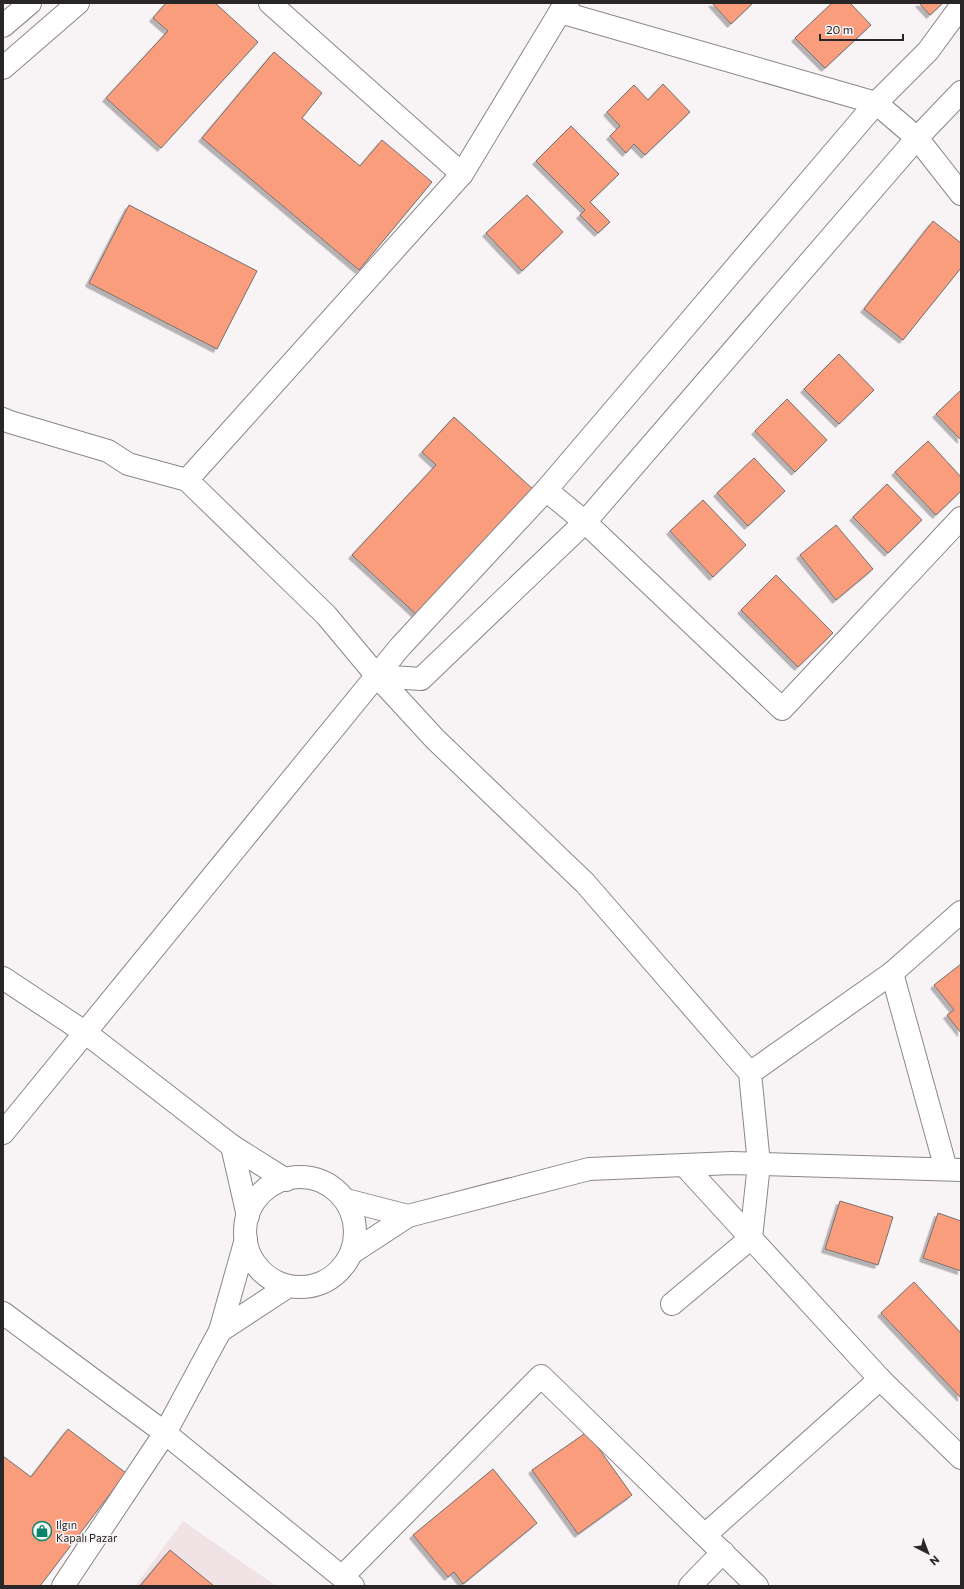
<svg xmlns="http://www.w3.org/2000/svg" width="964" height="1589" font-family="Commissioner,sans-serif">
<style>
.built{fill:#f1e3e5}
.building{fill:#f99d7b;stroke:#74706f;filter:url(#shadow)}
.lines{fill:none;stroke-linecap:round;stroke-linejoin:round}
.street-casing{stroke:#8b8788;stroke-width:24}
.secondary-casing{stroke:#8b8788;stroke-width:24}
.street{stroke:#fff;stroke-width:22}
.secondary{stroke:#fff;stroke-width:22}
.labels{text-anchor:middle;stroke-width:3;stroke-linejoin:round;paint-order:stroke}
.poi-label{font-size:11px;fill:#282626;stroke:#f8f3f4;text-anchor:start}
</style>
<defs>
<filter id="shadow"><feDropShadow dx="-3.5" dy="3.5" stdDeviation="0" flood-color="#0004"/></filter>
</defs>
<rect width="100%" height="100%" fill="#f8f3f4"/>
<polygon class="built" points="183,1521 276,1586 135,1586"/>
<g class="building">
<polygon points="166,3 215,3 258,42 161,148 106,98 168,31 153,18"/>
<polygon points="712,3 753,3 731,24"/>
<polygon points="832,3 850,3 871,25 825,68 795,38"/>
<polygon points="919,3 943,3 930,15"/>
<polygon points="274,52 322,93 302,118 360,166 382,140 432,182 359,270 202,138"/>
<polygon points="663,84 690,112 645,155 634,144 626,153 610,136 620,126 607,112 634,85 648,100"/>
<polygon points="571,126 619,174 590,202 610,222 598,233 580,215 585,210 536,161"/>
<polygon points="527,195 563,232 522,271 486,233"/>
<polygon points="129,205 257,271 217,349 89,283"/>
<polygon points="933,221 961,243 961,268 903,340 864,309"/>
<polygon points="839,354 874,390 839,424 804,389"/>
<polygon points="961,390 961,440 936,414"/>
<polygon points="787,399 827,440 795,472 755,431"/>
<polygon points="454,417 535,491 418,616 352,555 436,465 422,452"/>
<polygon points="928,441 961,477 961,491 936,515 895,472"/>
<polygon points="754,458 785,491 748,526 717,493"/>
<polygon points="887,484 922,520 888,553 853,517"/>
<polygon points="703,500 746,545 713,577 670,531"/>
<polygon points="836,525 873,569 836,600 800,555"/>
<polygon points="776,575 833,633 798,667 741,610"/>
<polygon points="961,964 961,1033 947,1015 954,1010 934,985"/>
<polygon points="840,1201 893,1217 878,1265 825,1249"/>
<polygon points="938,1213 961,1221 961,1271 923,1258"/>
<polygon points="914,1282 961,1333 961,1398 881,1313"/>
<polygon points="68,1429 126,1473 40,1586 3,1586 3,1456 31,1477"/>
<polygon points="587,1432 632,1495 578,1534 532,1470"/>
<polygon points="493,1469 537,1523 463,1584 454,1572 448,1577 413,1535"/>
<polygon points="170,1550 214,1586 140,1586"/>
</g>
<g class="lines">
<defs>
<g id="street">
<polyline points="270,3 462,174"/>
<polyline points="560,12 876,103 917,138 961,194"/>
<polyline points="3,419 10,422 108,451 128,464 187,480 326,615 377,676 435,739 585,883 750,1073 759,1164 751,1238 672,1304"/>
<polyline points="187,480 462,174 560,12 568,3"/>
<polyline points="546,490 585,522 782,709 961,518"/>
<polyline points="892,973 946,1169"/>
<polyline points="750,1073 892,973 961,912"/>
<polyline points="684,1165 880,1379 961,1458"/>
<polyline points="705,1535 880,1379"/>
<polyline points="343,1576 541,1376 757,1586"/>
<polyline points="690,1586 723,1552"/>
</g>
<g id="secondary">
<polyline points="3,26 30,3"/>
<polyline points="3,68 78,3"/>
<polyline points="377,676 421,679 585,522 917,138 961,92"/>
<polyline points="3,978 86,1033 232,1146 286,1180"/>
<polyline points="3,1133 400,647 546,490 876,103 928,51 961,6"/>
<polyline points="232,1146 248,1216"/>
<circle cx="300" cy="1232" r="55"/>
<polyline points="346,1200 408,1216"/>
<polyline points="353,1252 408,1216 589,1169 732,1163 961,1170"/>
<polyline points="3,1313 165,1433 353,1586"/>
<polyline points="220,1331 287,1287"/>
<polyline points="63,1586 165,1433 220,1331 246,1239"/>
</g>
</defs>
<use href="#street" class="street-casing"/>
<use href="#secondary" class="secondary-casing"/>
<use href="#street" class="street"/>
<use href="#secondary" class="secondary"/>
</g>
<defs>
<symbol id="shop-ring" viewBox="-11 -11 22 22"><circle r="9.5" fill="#f8f3f4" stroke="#078669" stroke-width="1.5"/><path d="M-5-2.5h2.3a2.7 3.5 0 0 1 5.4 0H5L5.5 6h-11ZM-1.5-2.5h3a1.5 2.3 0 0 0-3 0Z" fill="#078669"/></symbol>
</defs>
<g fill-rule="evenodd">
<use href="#shop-ring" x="31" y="1520" width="22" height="22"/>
</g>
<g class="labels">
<g class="poi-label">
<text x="56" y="1529">Ilgın<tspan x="56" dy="13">Kapalı Pazar</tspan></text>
</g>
</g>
<rect width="964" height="1589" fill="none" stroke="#282626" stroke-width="8"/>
<g transform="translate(928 1553) rotate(138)" stroke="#f8f3f4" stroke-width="3" paint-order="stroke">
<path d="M0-3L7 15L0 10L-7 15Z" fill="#282626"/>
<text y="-6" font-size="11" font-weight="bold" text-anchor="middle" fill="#282626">N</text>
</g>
<path d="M820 34v6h83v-6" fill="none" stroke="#282626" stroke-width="2"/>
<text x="826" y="34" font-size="12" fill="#282626" stroke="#f8f3f4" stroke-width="3" paint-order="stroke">20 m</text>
</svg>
